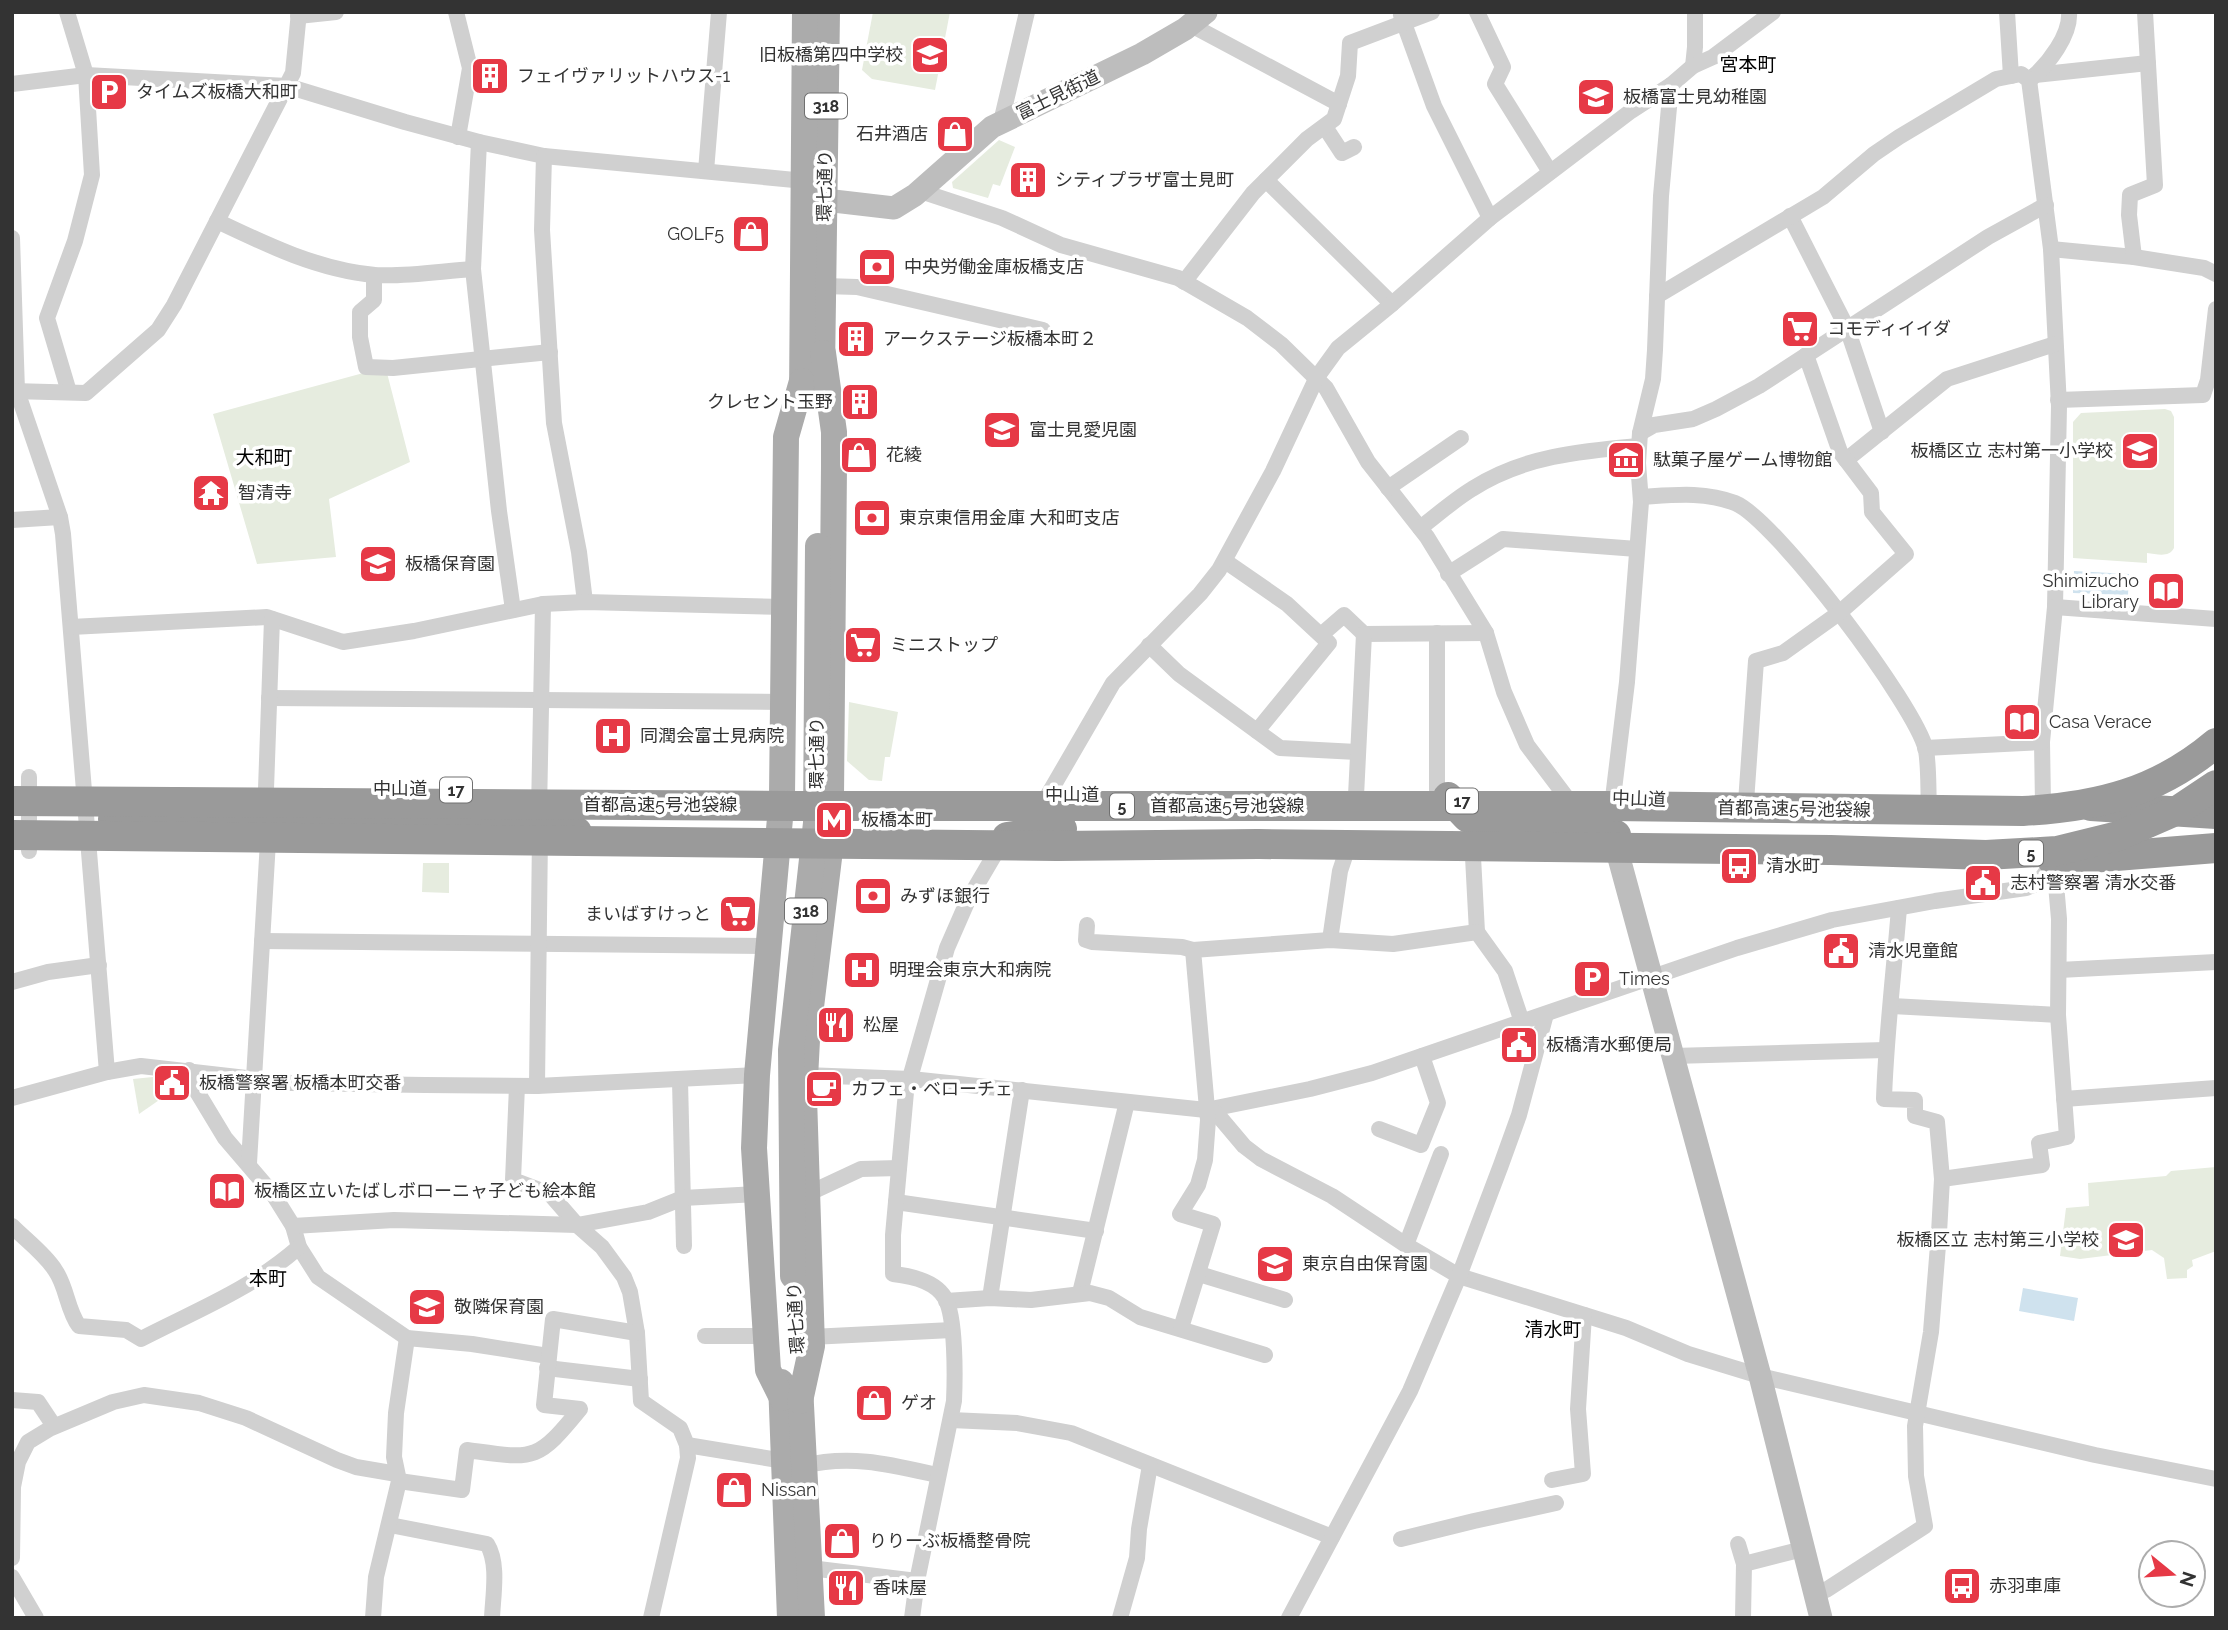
<svg xmlns="http://www.w3.org/2000/svg" width="2228" height="1630" font-family="Raleway,'Noto Sans JP',sans-serif">
<style>
.green{fill:#e6ecdf}
.water{fill:#cfe2ee}
.lines{fill:none;stroke-linecap:round;stroke-linejoin:round}
.street{stroke:#d0d0d0;stroke-width:16}
.secondary{stroke:#bdbdbd;stroke-width:23}
.primary{stroke:#ababab;stroke-width:26}
.highway{stroke:#9a9a9a;stroke-width:30}
.street-bridge{stroke:#d0d0d0;stroke-width:16}
.primary-bridge{stroke:#ababab;stroke-width:26}
.highway-bridge{stroke:#9a9a9a;stroke-width:30}
.labels{text-anchor:middle;stroke-width:7;stroke-linejoin:round;paint-order:stroke}
.shield{fill:#fff;stroke:#707070;stroke-width:2}
.shield-label{font-size:16px;font-weight:bold;fill:#333}
.poi-label{font-size:18px;fill:#333;stroke:#fff;text-anchor:start}
.street-label{font-size:18px;fill:#333;stroke:#fff}
.neighbourhood-label{font-size:19px;fill:#000;stroke:#fff}
</style>
<rect width="100%" height="100%" fill="#fff"/>
<g class="green">
<polygon points="873,12 950,12 935,90 872,79 862,70"/>
<polygon points="999,140 1015,147 1000,186 993,184 988,198 953,188 952,182"/>
<polygon points="367,372 387,373 410,462 329,499 336,557 257,564 213,414"/>
<path d="M2165,409L2171,411L2174,417V548C2169,558 2157,554 2147,553V563L2073,558V422L2081,413Z"/>
<polygon points="849,702 898,712 890,757 885,757 882,781 869,780 847,761"/>
<polygon points="423,863 449,863 449,893 422,892"/>
<polygon points="163,1076 165,1096 139,1114 133,1079"/>
<polygon points="2216,1167 2216,1251 2192,1260 2193,1266 2187,1270 2187,1278 2167,1279 2164,1258 2152,1250 2080,1259 2060,1256 2066,1208 2089,1206 2088,1183 2166,1176 2171,1171"/>
</g>
<g class="water">
<polygon points="2074,571 2129,574 2128,595 2073,593"/>
<polygon points="2023,1288 2078,1298 2074,1321 2019,1311"/>
</g>
<g class="lines">
<g class="street">
<polyline points="67,12 86,75 92,175 75,241 47,318 69,392"/>
<polyline points="456,12 470,68 458,137"/>
<polyline points="1477,12 1503,67 1495,84 1550,172"/>
<polyline points="2007,12 2011,76"/>
<polyline points="1401,15 1434,106 1490,218"/>
<polyline points="298,16 336,12"/>
<polyline points="1191,25 1339,104"/>
<polyline points="1693,66 1695,47 1695,12"/>
<polyline points="2035,75 2148,63"/>
<path d="M2032,78C2048,64 2071,35 2069,12"/>
<polyline points="12,84 86,75 287,86 405,122 479,142 544,156 805,181"/>
<polyline points="1001,122 1027,12"/>
<polyline points="1325,127 1342,153 1354,147"/>
<polyline points="479,142 473,269 499,511 513,610"/>
<polyline points="544,156 542,230 554,423 579,552 585,602"/>
<polyline points="706,171 719,12"/>
<polyline points="1266,180 1392,304"/>
<polyline points="920,191 1002,218 1061,245 1178,278 1247,318 1281,344 1326,388 1368,462 1427,537 1486,633 1504,692 1527,745 1567,798"/>
<polyline points="1790,216 1847,328 1882,432"/>
<path d="M217,221C267,245 319,270 375,275C406,277 442,271 473,269"/>
<polyline points="12,238 17,391 60,517 63,534 107,1072"/>
<polyline points="2051,249 2134,257 2204,268 2216,274"/>
<polyline points="2134,257 2129,215 2130,195 2155,185 2145,12"/>
<polyline points="374,275 374,300 360,312 360,337 366,367 393,368 550,352"/>
<polyline points="1184,282 1253,193 1307,139 1334,119 1348,76 1350,43 1432,12"/>
<polyline points="824,286 857,287 1043,330"/>
<polyline points="1657,296 1823,197 1874,154 1899,137 1996,79 2021,74 2029,80 2051,249 2059,406 2055,607 2042,742 2043,804"/>
<polyline points="12,391 86,393 158,330 174,305 293,73 299,12"/>
<polyline points="2058,400 2203,395 2208,380 2216,309"/>
<polyline points="1640,433 1654,425 1693,419 1716,409 1759,386 1988,237 2046,205"/>
<polyline points="1846,460 1947,379 2055,344"/>
<polyline points="1388,488 1461,438"/>
<path d="M1641,497C1673,495 1704,491 1735,503C1775,519 1916,706 1926,750C1929,768 1928,789 1929,808"/>
<polyline points="12,520 60,517"/>
<path d="M1420,528C1437,515 1454,500 1472,489C1523,456 1581,451 1639,446"/>
<polyline points="1225,561 1287,604 1329,643 1257,731"/>
<polyline points="1448,574 1503,539 1637,549"/>
<polyline points="2055,607 2216,619"/>
<polyline points="71,627 267,617 343,642 414,631 543,604 585,602 786,607"/>
<polyline points="1321,635 1344,615 1364,634 1486,633"/>
<polyline points="1149,645 1179,674 1280,748 1357,752"/>
<polyline points="269,698 784,702"/>
<polyline points="1925,748 2042,742"/>
<polyline points="266,789 272,619"/>
<polyline points="1048,795 1113,683 1200,594 1219,570 1273,471 1317,377 1338,348 1392,304 1490,218 1631,111 1671,85 1693,66 1713,57 1773,12"/>
<polyline points="1356,796 1364,634"/>
<polyline points="1437,797 1437,633"/>
<polyline points="1613,798 1627,682 1641,502 1638,463 1640,433 1653,379 1655,350 1661,196 1671,85"/>
<polyline points="1746,802 1756,661 1783,653 1839,613 1906,554 1872,512 1871,493 1840,452 1806,355"/>
<polyline points="539,811 543,604"/>
<polyline points="1473,857 1477,932"/>
<polyline points="1087,925 1086,940 1092,942 1182,947 1193,950"/>
<polyline points="1330,940 1340,871 1345,856"/>
<polyline points="262,941 769,946"/>
<polyline points="2059,970 2216,962"/>
<polyline points="12,982 48,972 99,965"/>
<polyline points="1892,1006 2058,1015"/>
<polyline points="1673,1056 1885,1050"/>
<polyline points="189,1070 193,1085 225,1138 273,1194 293,1226 299,1247 318,1277 407,1338 472,1344 548,1356"/>
<polyline points="805,1075 911,1079 1206,1110 1310,1089 1372,1073 1737,948 1832,920 1935,901 2026,888 2038,883 2054,861"/>
<polyline points="680,1081 684,1246"/>
<polyline points="517,1086 513,1180 550,1194 577,1225 602,1247 624,1277 630,1292 637,1333 641,1401 680,1428 687,1445 784,1461"/>
<polyline points="537,1086 540,834"/>
<polyline points="12,1098 107,1072 141,1066 291,1083 425,1085 537,1086 757,1075"/>
<polyline points="2064,1099 2216,1088"/>
<polyline points="1206,1110 1217,1114 1244,1146 1261,1159 1332,1196 1406,1245 1459,1276 1626,1328 1688,1354 1760,1376 2095,1455 2216,1479"/>
<polyline points="1379,1129 1421,1145 1438,1103 1422,1056"/>
<polyline points="249,1163 268,841"/>
<polyline points="1942,1179 2042,1165 2039,1143 2067,1137 2058,1015 2059,919 2054,861"/>
<polyline points="806,1190 816,1190 861,1169 899,1168"/>
<polyline points="896,1202 1096,1231"/>
<path d="M12,1226C26,1240 45,1254 55,1270C67,1287 67,1310 79,1326L126,1330L141,1339C197,1310 250,1290 299,1247"/>
<polyline points="293,1226 394,1220 577,1225 648,1212 683,1198 757,1194"/>
<polyline points="1406,1245 1441,1154"/>
<polyline points="1199,1274 1285,1300"/>
<polyline points="1080,1293 1127,1102"/>
<polyline points="990,1298 1022,1090"/>
<polyline points="946,1301 990,1298 1031,1300 1090,1293 1109,1298 1140,1317 1265,1355"/>
<polyline points="1181,1328 1213,1224 1180,1214 1198,1185 1205,1160 1208,1120 1193,950 1330,940 1393,944 1477,932 1505,971 1522,1022"/>
<polyline points="705,1336 765,1336"/>
<polyline points="811,1337 952,1330"/>
<polyline points="547,1368 640,1379"/>
<polyline points="12,1400 38,1402 54,1426"/>
<polyline points="951,1420 1017,1423 1071,1433 1332,1537"/>
<path d="M804,1466C850,1454 892,1465 937,1475"/>
<polyline points="1552,1480 1583,1474 1578,1409 1584,1315"/>
<path d="M399,1481L462,1490L467,1450C534,1459 536,1463 580,1409L544,1405L553,1319L637,1333"/>
<path d="M390,1525L487,1544C499,1563 493,1595 492,1618"/>
<polyline points="1401,1539 1474,1521 1556,1503"/>
<polyline points="1738,1544 1744,1564 1743,1618"/>
<polyline points="12,1558 13,1487 18,1462 28,1442 51,1428 113,1402 144,1395 199,1403 246,1418 337,1460 356,1467 397,1474"/>
<polyline points="1744,1564 1803,1549"/>
<polyline points="810,1568 917,1581"/>
<polyline points="12,1577 36,1618"/>
<path d="M1814,1593L1826,1590L1925,1526L1916,1476L1915,1426L1931,1332L1939,1233L1942,1179L1937,1122L1915,1116V1100L1884,1099C1886,1035 1894,972 1899,908"/>
<polyline points="373,1618 376,1577 399,1481 394,1457 396,1413 407,1338"/>
<polyline points="651,1618 688,1458 687,1445"/>
<path d="M912,1618L917,1581L954,1401C955,1379 956,1317 945,1298C935,1281 912,1276 893,1274V1235L906,1092L947,948L968,900L995,854"/>
<polyline points="1120,1618 1137,1558 1139,1529 1150,1465"/>
<polyline points="1289,1618 1410,1391 1459,1276 1501,1165 1519,1115 1546,1014"/>
</g>
<g class="secondary">
<polyline points="813,188 825,200 894,208 915,195 992,127 1142,54 1185,29 1206,12"/>
<polyline points="1616,833 1619,858 1760,1376 1821,1618"/>
</g>
<g class="primary">
<polyline points="822,371 827,12"/>
<polyline points="802,398 805,12"/>
<polyline points="781,1382 790,1618"/>
<polyline points="800,1386 812,1618"/>
<polyline points="782,1398 768,1370 754,1148 757,1075 782,796 786,437 802,381"/>
<polyline points="800,1401 812,1346 804,1097 807,1040 830,850 831,797 834,466 834,432 823,353"/>
</g>
<g class="highway">
<polyline points="1448,797 1467,817 1481,824 1601,826 1616,835"/>
<polyline points="2091,806 2216,814"/>
<polyline points="113,819 471,819 516,822 577,832"/>
<polyline points="1007,837 1062,829"/>
<polyline points="2053,861 2216,848"/>
</g>
<polyline class="street-bridge" points="29,777 29,851"/>
<polyline class="primary-bridge" points="793,1276 791,1050 816,823 818,546"/>
<g class="highway-bridge">
<path d="M12,801L793,806H1611L2023,811C2098,807 2158,792 2216,743"/>
<polyline points="12,835 1057,846 1258,844 1831,850 1986,855 2057,851 2118,836 2180,809 2216,785"/>
</g>
</g>
<defs>
<symbol id="school-square" viewBox="-11 -11 22 22"><rect x="-9" y="-9" width="18" height="18" rx="4" fill="#e63946" stroke="#fff"/><path d="M0-5L7-2L0 1L-7-2ZM-4 1L0 2.5L4 1V4Q0 6-4 4Z" fill="#fff"/></symbol>
<symbol id="building-square" viewBox="-11 -11 22 22"><rect x="-9" y="-9" width="18" height="18" rx="4" fill="#e63946" stroke="#fff"/><path d="M-4-6H4V6H1V3H-1V6H-4ZM-2.5-4.3h1.7v1.8h-1.7ZM.8-4.3h1.7v1.8H.8ZM-2.5-1h1.7V.8h-1.7ZM.8-1h1.7V.8H.8Z" fill="#fff"/></symbol>
<symbol id="parking-square" viewBox="-11 -11 22 22"><rect x="-9" y="-9" width="18" height="18" rx="4" fill="#e63946" stroke="#fff"/><path d="M-3.5-5.5H1a3.5 3.5 0 0 1 0 7H-1V5.5H-3.5ZM-1-3.4V-.6H.8a1.4 1.4 0 0 0 0-2.8Z" fill="#fff"/></symbol>
<symbol id="shop-square" viewBox="-11 -11 22 22"><rect x="-9" y="-9" width="18" height="18" rx="4" fill="#e63946" stroke="#fff"/><path d="M-5-2.5h2.3a2.7 3.5 0 0 1 5.4 0H5L5.5 6h-11ZM-1.5-2.5h3a1.5 2.3 0 0 0-3 0Z" fill="#fff"/></symbol>
<symbol id="bank-square" viewBox="-11 -11 22 22"><rect x="-9" y="-9" width="18" height="18" rx="4" fill="#e63946" stroke="#fff"/><path d="M-6-4H6V4H-6ZM0-2.3a2.3 2.3 0 1 0 0 4.6a2.3 2.3 0 1 0 0-4.6Z" fill="#fff"/></symbol>
<symbol id="supermarket-square" viewBox="-11 -11 22 22"><rect x="-9" y="-9" width="18" height="18" rx="4" fill="#e63946" stroke="#fff"/><path d="M-6-5.5h2.5l.6 2H6L4.5 2H-2.5L-4.4-4H-6ZM-1.5 3.2a1.3 1.3 0 1 0 .1 0ZM3 3.2a1.3 1.3 0 1 0 .1 0Z" fill="#fff"/></symbol>
<symbol id="museum-square" viewBox="-11 -11 22 22"><rect x="-9" y="-9" width="18" height="18" rx="4" fill="#e63946" stroke="#fff"/><path d="M0-6L6-3V-2H-6V-3ZM-5-1h2V3h-2ZM-1-1h2V3h-2ZM3-1h2V3H3ZM-6 4H6V6H-6Z" fill="#fff"/></symbol>
<symbol id="temple-square" viewBox="-11 -11 22 22"><rect x="-9" y="-9" width="18" height="18" rx="4" fill="#e63946" stroke="#fff"/><path d="M0-6L5-2H3V0L6.5 2.5H4V6H1.5V3h-3V6H-4V2.5H-6.5L-3 0V-2H-5Z" fill="#fff"/></symbol>
<symbol id="library-square" viewBox="-11 -11 22 22"><rect x="-9" y="-9" width="18" height="18" rx="4" fill="#e63946" stroke="#fff"/><path d="M-6-4Q-3-5.5-.7-3.5V5Q-3 3-6 4ZM6-4Q3-5.5 .7-3.5V5Q3 3 6 4Z" fill="#fff"/></symbol>
<symbol id="hospital-square" viewBox="-11 -11 22 22"><rect x="-9" y="-9" width="18" height="18" rx="4" fill="#e63946" stroke="#fff"/><path d="M-5-5h3v3.5h4V-5h3V5h-3V1.5h-4V5h-3Z" fill="#fff"/></symbol>
<symbol id="metro-square" viewBox="-11 -11 22 22"><rect x="-9" y="-9" width="18" height="18" rx="4" fill="#e63946" stroke="#fff"/><path d="M-5.5 5V-5H-3L0 0L3-5H5.5V5H3V-.5L0 4L-3-.5V5Z" fill="#fff"/></symbol>
<symbol id="bus-square" viewBox="-11 -11 22 22"><rect x="-9" y="-9" width="18" height="18" rx="4" fill="#e63946" stroke="#fff"/><path d="M-5-6H5V4H4V6H2V4H-2V6H-4V4H-5ZM-3.5-4V0h7V-4ZM-3.5 1.2v1.5H-2V1.2ZM2 1.2v1.5H3.5V1.2Z" fill="#fff"/></symbol>
<symbol id="civic-square" viewBox="-11 -11 22 22"><rect x="-9" y="-9" width="18" height="18" rx="4" fill="#e63946" stroke="#fff"/><path d="M-.6-6.5H3V-4.5H.6V-3L4-1V1h2V6H-6V1h2V-1L-.6-3ZM-1.2 2.5V6h2.4V2.5Z" fill="#fff"/></symbol>
<symbol id="restaurant-square" viewBox="-11 -11 22 22"><rect x="-9" y="-9" width="18" height="18" rx="4" fill="#e63946" stroke="#fff"/><path d="M-5-6h1v4h1v-4h1v4h1v-4h1v5L-1.5 .5V6h-2V.5L-5-1ZM5-6V6H3V1.5H1.5Q1.5-4 5-6Z" fill="#fff"/></symbol>
<symbol id="cafe-square" viewBox="-11 -11 22 22"><rect x="-9" y="-9" width="18" height="18" rx="4" fill="#e63946" stroke="#fff"/><path d="M-5.5-4.5H6V0H3Q3 3.5 0 3.5H-2.5Q-5.5 3.5-5.5 0ZM3-3.2v2h1.7v-2ZM-6 4.5H4V6H-6Z" fill="#fff"/></symbol>
</defs>
<g fill-rule="evenodd">
<use href="#school-square" x="908" y="33" width="44" height="44"/>
<use href="#building-square" x="468" y="54" width="44" height="44"/>
<use href="#parking-square" x="87" y="70" width="44" height="44"/>
<use href="#school-square" x="1574" y="75" width="44" height="44"/>
<use href="#shop-square" x="933" y="112" width="44" height="44"/>
<use href="#building-square" x="1006" y="158" width="44" height="44"/>
<use href="#shop-square" x="729" y="212" width="44" height="44"/>
<use href="#bank-square" x="855" y="245" width="44" height="44"/>
<use href="#supermarket-square" x="1778" y="307" width="44" height="44"/>
<use href="#building-square" x="834" y="317" width="44" height="44"/>
<use href="#building-square" x="838" y="380" width="44" height="44"/>
<use href="#school-square" x="980" y="408" width="44" height="44"/>
<use href="#school-square" x="2118" y="429" width="44" height="44"/>
<use href="#shop-square" x="837" y="433" width="44" height="44"/>
<use href="#museum-square" x="1604" y="438" width="44" height="44"/>
<use href="#temple-square" x="189" y="471" width="44" height="44"/>
<use href="#bank-square" x="850" y="496" width="44" height="44"/>
<use href="#school-square" x="356" y="542" width="44" height="44"/>
<use href="#library-square" x="2144" y="569" width="44" height="44"/>
<use href="#supermarket-square" x="841" y="623" width="44" height="44"/>
<use href="#library-square" x="2000" y="700" width="44" height="44"/>
<use href="#hospital-square" x="591" y="714" width="44" height="44"/>
<use href="#metro-square" x="812" y="798" width="44" height="44"/>
<use href="#bus-square" x="1717" y="844" width="44" height="44"/>
<use href="#civic-square" x="1961" y="861" width="44" height="44"/>
<use href="#bank-square" x="851" y="874" width="44" height="44"/>
<use href="#supermarket-square" x="716" y="892" width="44" height="44"/>
<use href="#civic-square" x="1819" y="929" width="44" height="44"/>
<use href="#hospital-square" x="840" y="948" width="44" height="44"/>
<use href="#parking-square" x="1570" y="957" width="44" height="44"/>
<use href="#restaurant-square" x="814" y="1003" width="44" height="44"/>
<use href="#civic-square" x="1497" y="1023" width="44" height="44"/>
<use href="#civic-square" x="150" y="1061" width="44" height="44"/>
<use href="#cafe-square" x="802" y="1067" width="44" height="44"/>
<use href="#library-square" x="205" y="1169" width="44" height="44"/>
<use href="#school-square" x="2104" y="1218" width="44" height="44"/>
<use href="#school-square" x="1253" y="1242" width="44" height="44"/>
<use href="#school-square" x="405" y="1285" width="44" height="44"/>
<use href="#shop-square" x="852" y="1381" width="44" height="44"/>
<use href="#shop-square" x="712" y="1468" width="44" height="44"/>
<use href="#shop-square" x="820" y="1519" width="44" height="44"/>
<use href="#bus-square" x="1940" y="1564" width="44" height="44"/>
<use href="#restaurant-square" x="824" y="1566" width="44" height="44"/>
</g>
<g class="labels">
<g class="shield">
<rect x="805" y="93.5" width="42" height="25" rx="5"/>
<rect x="440" y="777.5" width="32" height="25" rx="5"/>
<rect x="1446" y="788.5" width="32" height="25" rx="5"/>
<rect x="1110" y="793.5" width="24" height="25" rx="5"/>
<rect x="2019" y="840.5" width="24" height="25" rx="5"/>
<rect x="785" y="898.5" width="42" height="25" rx="5"/>
</g>
<g class="shield-label">
<text x="826" y="112">318</text>
<text x="456" y="796">17</text>
<text x="1462" y="807">17</text>
<text x="1122" y="812">5</text>
<text x="2031" y="859">5</text>
<text x="806" y="917">318</text>
</g>
<g class="poi-label">
<text x="903" y="61" text-anchor="end">旧板橋第四中学校</text>
<text x="517" y="82">フェイヴァリットハウス-1</text>
<text x="136" y="98">タイムズ板橋大和町</text>
<text x="1623" y="103">板橋富士見幼稚園</text>
<text x="928" y="140" text-anchor="end">石井酒店</text>
<text x="1055" y="186">シティプラザ富士見町</text>
<text x="724" y="240" text-anchor="end">GOLF5</text>
<text x="904" y="273">中央労働金庫板橋支店</text>
<text x="1827" y="335">コモディイイダ</text>
<text x="883" y="345">アークステージ板橋本町２</text>
<text x="833" y="408" text-anchor="end">クレセント玉野</text>
<text x="1029" y="436">富士見愛児園</text>
<text x="2113" y="457" text-anchor="end">板橋区立 志村第一小学校</text>
<text x="886" y="461">花綾</text>
<text x="1653" y="466">駄菓子屋ゲーム博物館</text>
<text x="238" y="499">智清寺</text>
<text x="899" y="524">東京東信用金庫 大和町支店</text>
<text x="405" y="570">板橋保育園</text>
<text x="2139" y="587" text-anchor="end">Shimizucho<tspan x="2139" dy="21">Library</tspan></text>
<text x="890" y="651">ミニストップ</text>
<text x="2049" y="728">Casa Verace</text>
<text x="640" y="742">同潤会富士見病院</text>
<text x="861" y="826">板橋本町</text>
<text x="1766" y="872">清水町</text>
<text x="2010" y="889">志村警察署 清水交番</text>
<text x="900" y="902">みずほ銀行</text>
<text x="711" y="920" text-anchor="end">まいばすけっと</text>
<text x="1868" y="957">清水児童館</text>
<text x="889" y="976">明理会東京大和病院</text>
<text x="1619" y="985">Times</text>
<text x="863" y="1031">松屋</text>
<text x="1546" y="1051">板橋清水郵便局</text>
<text x="199" y="1089">板橋警察署 板橋本町交番</text>
<text x="851" y="1095">カフェ・ベローチェ</text>
<text x="254" y="1197">板橋区立いたばしボローニャ子ども絵本館</text>
<text x="2099" y="1246" text-anchor="end">板橋区立 志村第三小学校</text>
<text x="1302" y="1270">東京自由保育園</text>
<text x="454" y="1313">敬隣保育園</text>
<text x="901" y="1409">ゲオ</text>
<text x="761" y="1496">Nissan</text>
<text x="869" y="1547">りりーぶ板橋整骨院</text>
<text x="1989" y="1592">赤羽車庫</text>
<text x="873" y="1594">香味屋</text>
</g>
<g class="street-label">
<text transform="translate(1058 95) rotate(-26)" y="6">富士見街道</text>
<text transform="translate(825 186) rotate(-89)" y="6">環七通り</text>
<text transform="translate(817 753) rotate(-90)" y="6">環七通り</text>
<text x="400" y="795">中山道</text>
<text x="1072" y="801">中山道</text>
<text transform="translate(1639 799) rotate(2)" y="6">中山道</text>
<text x="660" y="811">首都高速5号池袋線</text>
<text x="1227" y="812">首都高速5号池袋線</text>
<text transform="translate(1794 809) rotate(1)" y="6">首都高速5号池袋線</text>
<text transform="translate(796 1318) rotate(-93)" y="6">環七通り</text>
</g>
<g class="neighbourhood-label">
<text x="1748" y="71">宮本町</text>
<text x="264" y="464">大和町</text>
<text x="268" y="1285">本町</text>
<text x="1553" y="1336">清水町</text>
</g>
</g>
<rect width="2228" height="1630" fill="none" stroke="#333333" stroke-width="28"/>
<g transform="translate(2172 1574) rotate(108)"><circle r="33" fill="#ffffff" stroke="#adadad" stroke-width="2"/>
<path d="M0-5L12 26L0 18L-12 26Z" fill="#e63946"/>
<text y="-10" font-size="19" font-weight="bold" text-anchor="middle" fill="#333333">N</text>
</g>
</svg>
